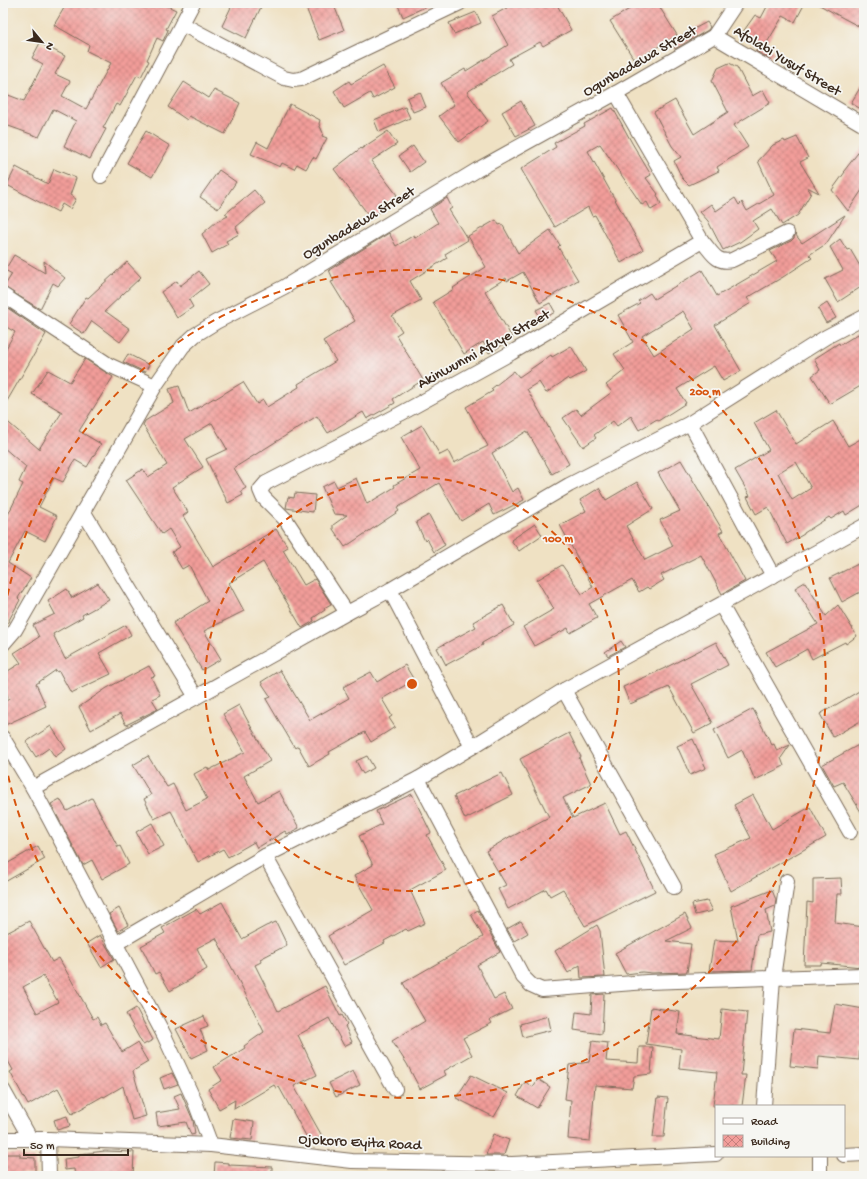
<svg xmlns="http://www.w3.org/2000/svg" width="867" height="1179" font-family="'Gochi Hand',sans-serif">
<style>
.building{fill:url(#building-cross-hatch);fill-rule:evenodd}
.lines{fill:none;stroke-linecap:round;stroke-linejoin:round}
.minor-casing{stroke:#7a6a58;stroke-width:16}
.minor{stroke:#fff;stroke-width:14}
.ring{fill:none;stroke:#d7540e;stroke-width:2;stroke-dasharray:7 5}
.labels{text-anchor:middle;stroke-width:3.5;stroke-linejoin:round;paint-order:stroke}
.street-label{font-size:15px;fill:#3b2a1e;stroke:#f6f6f2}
.centre{fill:#d7540e;stroke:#f6f6f2;stroke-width:2}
.ring-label{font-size:12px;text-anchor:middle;font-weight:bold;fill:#d7540e;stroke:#f6f6f2;stroke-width:3.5;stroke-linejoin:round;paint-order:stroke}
</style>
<defs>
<pattern id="building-cross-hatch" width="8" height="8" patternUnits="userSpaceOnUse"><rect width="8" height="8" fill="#f29d9a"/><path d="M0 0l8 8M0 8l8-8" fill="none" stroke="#c5807d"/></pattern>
</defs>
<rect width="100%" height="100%" fill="#f6f6f2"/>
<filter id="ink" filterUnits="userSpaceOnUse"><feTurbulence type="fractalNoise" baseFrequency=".025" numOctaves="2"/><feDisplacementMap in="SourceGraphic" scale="8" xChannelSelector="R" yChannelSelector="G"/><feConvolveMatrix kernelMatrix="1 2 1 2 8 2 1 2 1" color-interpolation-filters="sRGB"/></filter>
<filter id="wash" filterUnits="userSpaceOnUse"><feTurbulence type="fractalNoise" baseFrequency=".012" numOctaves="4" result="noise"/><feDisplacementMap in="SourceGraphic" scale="16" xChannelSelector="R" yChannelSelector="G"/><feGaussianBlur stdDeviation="0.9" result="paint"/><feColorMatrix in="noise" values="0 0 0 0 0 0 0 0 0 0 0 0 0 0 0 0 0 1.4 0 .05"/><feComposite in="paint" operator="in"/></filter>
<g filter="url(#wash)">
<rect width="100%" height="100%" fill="#efe1c3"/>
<g id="blocks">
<g class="building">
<polygon points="67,3 161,3 176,10 166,29 168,30 163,41 157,38 147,60 149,61 141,77 137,75 120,106 116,104 103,128 106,129 90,159 64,146 76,121 53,109 39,137 3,124 3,93 24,101 43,64 32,58 40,43 65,56 55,74 70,81 62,96 86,109 111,63 87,51 89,45 54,25"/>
<polygon points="233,3 263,3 246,38 222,26"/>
<polygon points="304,3 333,3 344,30 319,40"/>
<polygon points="397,3 434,3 403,17"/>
<polygon points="516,3 556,3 571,30 543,46 540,42 509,59 512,64 467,92 488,121 459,142 439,116 454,105 441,83 465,69 466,71 508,45 492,16"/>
<polygon points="639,3 657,3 677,35 635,61 610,21"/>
<polygon points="769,3 805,3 795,22 783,16 765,46 774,51 769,59 756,51 759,46 740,36 755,15 761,18"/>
<polygon points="816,3 864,3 864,29 843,18"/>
<polygon points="476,12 481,23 454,34 449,23"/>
<polygon points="707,22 710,27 708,30 675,49 671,41"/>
<polygon points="729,63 737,67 752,96 763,90 770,103 734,125 748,147 717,167 719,171 689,185 682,178 674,161 681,157 672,146 654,112 675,100 694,134 728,112 712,81 718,68"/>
<polygon points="383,66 395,87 373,99 370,93 344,108 334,91 349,81 351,84"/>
<polygon points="864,81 864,111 851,103"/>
<polygon points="184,82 209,98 214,90 240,103 225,134 189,116 187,120 168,107"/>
<polygon points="420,92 426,107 413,112 407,98"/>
<polygon points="521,101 535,126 516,136 502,112"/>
<polygon points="290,104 320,120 319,124 323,133 322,136 327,138 316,159 313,157 306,169 297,164 294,169 282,163 280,167 251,154 257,142 268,148"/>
<polygon points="405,107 410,118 379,132 374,120"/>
<polygon points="613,108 632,143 651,175 646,178 658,194 657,195 661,204 651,210 647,202 642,205 600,144 588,151 643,250 621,263 595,215 592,216 588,207 555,227 521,169 556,147 554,143 585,126 584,124"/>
<polygon points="146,131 170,146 152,177 127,163"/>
<polygon points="388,131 397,144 371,161 397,195 379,209 381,211 370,217 334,169 361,148 361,149"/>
<polygon points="797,137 808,158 800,162 819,193 807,187 811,193 798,215 782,225 772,209 753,221 758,229 740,242 723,250 708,221 700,212 711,204 716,211 735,198 739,205 742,202 747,211 774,195 758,161 773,145 784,140 785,142"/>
<polygon points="864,145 864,187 848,211 832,190 845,172 844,171"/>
<polygon points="413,146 424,162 410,172 399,156"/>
<polygon points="16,167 48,184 54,169 76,178 70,195 76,199 70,209 62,204 58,212 7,185"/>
<polygon points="219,170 236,182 218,209 200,197"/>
<polygon points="254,190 265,203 236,227 239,234 226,241 228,244 212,253 202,234 216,222 228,216 225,214"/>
<polygon points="447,198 452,208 449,210 468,240 445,254 447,258 410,281 421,300 392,316 402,331 396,335 423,380 393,399 395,403 367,419 363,412 328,433 317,416 234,468 246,488 241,491 243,495 228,503 206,459 227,449 212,423 185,439 203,467 172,487 188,512 183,516 213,567 276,529 288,547 283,550 304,585 315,579 331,604 324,608 325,610 313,618 314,621 302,628 263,562 229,583 244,611 204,631 221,659 202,670 173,623 208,601 189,565 182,569 172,552 180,547 169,529 162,534 126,480 143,469 148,477 167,465 143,425 145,421 174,403 169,389 179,386 189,413 214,398 215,399 243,382 257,404 263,400 267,407 299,387 298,384 336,361 323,341 355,321 331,282 334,281 329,270 389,233 396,246 414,235 415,238 438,223 430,209"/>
<path d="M845,215L826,244L809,255L812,258L783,277L747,298L751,303L715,325L741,371L723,381L714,366L677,389L686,403L658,421L657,419L639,430L631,416L617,426L613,421L594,435L596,438L583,447L563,418L576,409L581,415L612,392L606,385L625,370L614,354L633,342L618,315L640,303L638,301L650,293L654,299L702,270L717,296L777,261L770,251L791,241L794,238L795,234L802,243ZM683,311L694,329L654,355L642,336Z"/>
<polygon points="496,220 499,225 502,224 518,253 550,230 560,245 558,247 578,280 540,303 523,272 507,281 506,278 485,291 513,339 489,353 483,342 464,354 433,302 454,289 453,288 486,267 468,236"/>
<polygon points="840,239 847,250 850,249 864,273 864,285 838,302 825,279 843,270 830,247"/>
<polygon points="14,255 45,273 44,261 65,278 58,286 53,283 40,309 4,287 12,274 5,270"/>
<polygon points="127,262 141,277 105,311 130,329 120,342 92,321 84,334 69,324 86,297 88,298"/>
<polygon points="199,271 209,284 189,300 193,307 177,318 161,292 177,281 180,286"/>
<polygon points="550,303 555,312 542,320 536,310"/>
<polygon points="827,303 836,318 826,323 818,309"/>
<polygon points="3,305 46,334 3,408 3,354 15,332 3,325"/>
<polygon points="858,334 864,343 864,384 830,404 812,376 820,370 814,359 839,343 840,345"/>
<polygon points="571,346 586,371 570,380 568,378 546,393 539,382 527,389 569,464 552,474 527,431 492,453 512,492 518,488 524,500 494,515 489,504 461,521 439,483 397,508 399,511 345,547 333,529 333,525 347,515 334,514 322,487 334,481 337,487 356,478 367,504 395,487 394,485 420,470 401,437 422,425 440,455 448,451 454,463 488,446 466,407 493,391 491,389 514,371 519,377 551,355 552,357"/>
<polygon points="128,354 149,365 145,372 123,362"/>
<polygon points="85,359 113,377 79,431 101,444 87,467 75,460 63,482 54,478 39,507 57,516 45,541 25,531 8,563 31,578 18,598 20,600 3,631 3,525 23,484 19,482 26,467 3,447 3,418 39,449 62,412 32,394 48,370 70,382"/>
<path d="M776,410L796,444L833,421L848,446L864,437V504L846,515L844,511L831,519L829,517L804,533V534L787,544L768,507L756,514L747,497L750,496L735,470L769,450L754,423ZM796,462L811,488L792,500L778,473Z"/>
<polygon points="681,460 723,531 719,533 745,581 722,594 701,555 661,575 664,580 649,589 647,587 639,592 632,580 589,604 597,618 570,633 568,628 534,646 523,627 554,609 537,580 562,565 582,594 593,587 560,525 586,511 580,500 599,488 606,500 637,482 653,509 626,526 645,560 673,546 660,520 680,511 658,473"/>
<polygon points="295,493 315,495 313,512 286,508 288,497 294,498"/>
<polygon points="429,515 445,545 434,552 427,539 425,541 416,522"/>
<polygon points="535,524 542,535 519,551 511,540"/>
<polygon points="864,561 864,590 842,602 830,578"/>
<polygon points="805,582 826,616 838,605 857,636 846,644 845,642 812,659 807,649 775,667 766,652 818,624 795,588"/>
<polygon points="98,583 109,600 82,615 83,617 53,634 65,659 126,625 131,635 99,653 111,674 71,693 59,671 57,672 56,670 36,684 46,706 3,726 3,703 9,699 3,687 3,674 21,663 14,653 39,637 33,625 55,614 48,601 67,589 72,598"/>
<polygon points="503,605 514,625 482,643 483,645 446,665 437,648 476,627 473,622"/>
<polygon points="621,641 625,647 608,656 605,652"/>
<polygon points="716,642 728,665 691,684 713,723 694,733 669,687 630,704 623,687 663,669"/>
<polygon points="405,665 414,680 382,699 392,716 389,718 395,727 371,742 365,732 329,752 330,754 309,766 298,746 295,748 266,699 271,697 261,682 280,670 310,720 349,698 343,687 371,672 377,682"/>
<polygon points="149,666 155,676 151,677 160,695 152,699 158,709 126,725 120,714 91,730 79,707 107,688"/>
<polygon points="861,690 864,696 864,719 833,737 820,714"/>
<polygon points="239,705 270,761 244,776 258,802 279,791 299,828 287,834 285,831 257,848 254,842 228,857 223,849 198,862 171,811 154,819 144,799 151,795 133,765 148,756 167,787 173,784 186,810 207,799 194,774 207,767 209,770 245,752 223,714"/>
<polygon points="753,709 772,745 774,744 777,751 790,745 781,758 784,766 755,780 742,750 728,758 714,730"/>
<polygon points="51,726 66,749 55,757 49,748 36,757 26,742"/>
<polygon points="569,733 581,757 579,758 591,784 563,798 573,818 605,803 620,834 626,831 655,891 585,926 563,889 550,896 546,889 508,909 498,889 506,885 486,851 511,836 511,837 549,817 520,759"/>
<polygon points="693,739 706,768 690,775 677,746"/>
<polygon points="864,742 864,817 843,782 834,786 822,765"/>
<polygon points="367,756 374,768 363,774 356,761"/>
<polygon points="502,773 513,795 465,819 454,796"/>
<polygon points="412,794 431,833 427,835 446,870 410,890 425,923 408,931 406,929 384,941 385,943 344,965 328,936 373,910 354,876 373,865 359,836 382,824 376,811"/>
<polygon points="753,795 772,829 810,807 826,837 731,891 714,854 751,838 734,805"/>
<polygon points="92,798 118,847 120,846 129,864 102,879 92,860 83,865 51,804 60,799 67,811"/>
<polygon points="152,823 164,846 148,854 136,832"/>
<polygon points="38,846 45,859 3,883 3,866"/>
<polygon points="841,878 842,894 837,894 835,923 864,927 864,946 862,967 821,963 821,965 804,965 807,902 813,903 813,879"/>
<polygon points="772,890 776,900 775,906 766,910 770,932 757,935 752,970 709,971 714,940 738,941 731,906"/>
<polygon points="707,901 712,911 695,915 692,904"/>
<polygon points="222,902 242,939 266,926 276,922 287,945 260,959 261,962 255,965 278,1011 325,986 340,1016 342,1015 347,1024 345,1026 352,1042 344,1046 329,1018 298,1035 317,1075 294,1086 322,1136 310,1143 279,1087 276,1088 274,1085 234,1109 235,1100 219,1109 208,1089 222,1080 214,1067 245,1048 244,1046 264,1032 242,987 216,938 197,948 207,969 193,977 193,978 170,991 159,972 155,974 141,946 165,933 162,928 196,909 200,914"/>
<polygon points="119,908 128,925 118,931 109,914"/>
<polygon points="478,910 500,952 477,965 494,999 504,994 512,1009 490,1020 492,1023 463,1038 472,1055 444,1071 446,1075 420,1089 407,1064 392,1041 425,1021 403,983 483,937 471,914"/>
<polygon points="685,914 692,928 666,941 691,944 687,972 652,973 642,972 626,974 615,953"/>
<path d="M29,921L52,962L59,958L93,1019L97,1017L101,1025L105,1023L122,1052L137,1043L148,1062L133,1071L146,1116L132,1120L123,1086L104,1097L103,1096L72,1114L58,1088L28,1105L10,1072L13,1070L3,1052V935ZM43,976L58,1002L37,1013L23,987Z"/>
<polygon points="521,921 528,933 514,941 507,929"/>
<polygon points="597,925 600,931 605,977 581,978 580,965 568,973 555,951"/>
<polygon points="100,935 114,959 101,967 87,943"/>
<polygon points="604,994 602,1034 574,1030 576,1012 591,1014 592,995"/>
<polygon points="835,1004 864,1009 864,1048 860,1048 859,1060 819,1056 818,1069 790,1066 794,1029 830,1033"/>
<polygon points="651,1007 680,1012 677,1034 719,1039 722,1009 747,1012 741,1075 746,1075 742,1106 713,1106 717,1072 679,1068 681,1049 646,1044"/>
<polygon points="136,1008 153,1040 143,1045 126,1014"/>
<polygon points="204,1016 208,1026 200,1029 208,1050 191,1058 176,1029"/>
<polygon points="548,1016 551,1030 523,1037 520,1024"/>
<polygon points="592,1041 608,1043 606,1061 638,1063 639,1047 653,1047 651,1074 634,1076 632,1088 595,1085 590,1141 568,1139 571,1100 565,1099 569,1065 589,1062"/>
<polygon points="353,1071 360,1085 336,1097 329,1083"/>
<polygon points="172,1073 178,1084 164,1089 160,1078"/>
<polygon points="471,1075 508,1093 494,1117 456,1098"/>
<polygon points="538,1079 550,1087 537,1108 517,1096 525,1082 533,1087"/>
<polygon points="181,1093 193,1120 195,1134 191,1135 186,1122 158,1126 156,1113 180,1109 174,1096"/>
<polygon points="658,1097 668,1098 664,1137 653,1137"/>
<polygon points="67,1116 70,1126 57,1130 54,1120"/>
<polygon points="233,1119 254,1122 252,1140 230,1138"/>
<polygon points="493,1134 509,1140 504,1155 486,1155"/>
<polygon points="105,1151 134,1152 133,1176 75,1176 74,1169 65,1170 64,1159 79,1157 79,1154"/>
<polygon points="3,1154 20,1154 20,1157 35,1158 35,1174 3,1173"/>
<polygon points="215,1162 229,1163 229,1165 272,1167 272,1176 214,1176"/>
</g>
</g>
</g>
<g filter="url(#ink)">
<use href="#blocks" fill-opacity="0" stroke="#7a6a58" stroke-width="1"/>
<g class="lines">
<defs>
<g id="minor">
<polyline points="182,24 284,78 293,80 301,79 460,3"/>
<polyline points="714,36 864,125"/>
<polyline points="101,176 193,3"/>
<path d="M702,241C712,252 716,264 732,260L787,233"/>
<polyline points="3,295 109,365 155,386"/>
<polyline points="690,423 773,576"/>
<polyline points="83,511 196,697"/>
<polyline points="390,590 472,747"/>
<polyline points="721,605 850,832"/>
<polyline points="347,613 286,520 263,497 260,490 266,483 400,414 511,353 702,241 616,93"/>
<polyline points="3,644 15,630 155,386 183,346 195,335 216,322 284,287 477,170 616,93 714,36 736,3"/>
<polyline points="564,690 674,887"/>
<polyline points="3,738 33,788 164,1035 195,1102 211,1145"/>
<polyline points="418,779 523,977 531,985 542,990 647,982 864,975"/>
<polyline points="33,788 347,613 390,590 569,485 690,423 826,337 864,317"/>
<polyline points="265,856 395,1089"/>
<polyline points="115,944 265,856 418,779 472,747 564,690 864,526"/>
<polyline points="3,1090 30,1138"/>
<polyline points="764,1106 773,978 787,881"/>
<polyline points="3,1139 48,1139 211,1145 352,1161 512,1164 716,1154"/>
<polyline points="48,1139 49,1176"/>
<polyline points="844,1155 864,1154"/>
<polyline points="820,1156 820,1176"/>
</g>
</defs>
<use href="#minor" class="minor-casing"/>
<use href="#minor" class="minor"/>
</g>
</g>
<g class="ring">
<circle cx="412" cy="684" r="207"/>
<path d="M3 619A414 414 0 1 1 3 749"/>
</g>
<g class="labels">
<g class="street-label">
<text transform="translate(639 60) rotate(-30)" y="5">Ogunbadewa Street</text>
<text transform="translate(788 60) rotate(31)" y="5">Afolabi Yusuf Street</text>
<text transform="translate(358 222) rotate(-31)" y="5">Ogunbadewa Street</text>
<text transform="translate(483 348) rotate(-29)" y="5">Akinwunmi Afuye Street</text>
<text transform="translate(360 1141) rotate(3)" y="5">Ojokoro Eyita Road</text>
</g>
</g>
<circle cx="412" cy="684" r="6" class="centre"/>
<g class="ring-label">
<text x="705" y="395">200 m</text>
<text x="558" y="542">100 m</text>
</g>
<rect width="867" height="1179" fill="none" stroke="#f6f6f2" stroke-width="16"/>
<rect x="715" y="1105" width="130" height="52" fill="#f6f6f2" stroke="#aba49d"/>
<rect x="723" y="1118" width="20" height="6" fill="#ffffff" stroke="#aba49d"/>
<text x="751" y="1125" font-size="12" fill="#3b2a1e">Road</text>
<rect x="723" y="1135" width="20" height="12" fill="url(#building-cross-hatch)" stroke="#aba49d"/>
<text x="751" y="1145" font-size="12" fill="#3b2a1e">Building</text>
<g transform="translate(42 42) rotate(119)" stroke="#f6f6f2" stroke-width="3" paint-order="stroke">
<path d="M0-3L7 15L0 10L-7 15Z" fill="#3b2a1e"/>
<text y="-6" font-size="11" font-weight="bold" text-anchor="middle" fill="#3b2a1e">N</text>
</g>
<path d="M24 1149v6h104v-6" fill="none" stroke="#3b2a1e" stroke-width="2"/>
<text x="30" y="1149" font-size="12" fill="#3b2a1e" stroke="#f6f6f2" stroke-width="3" paint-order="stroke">50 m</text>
</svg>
